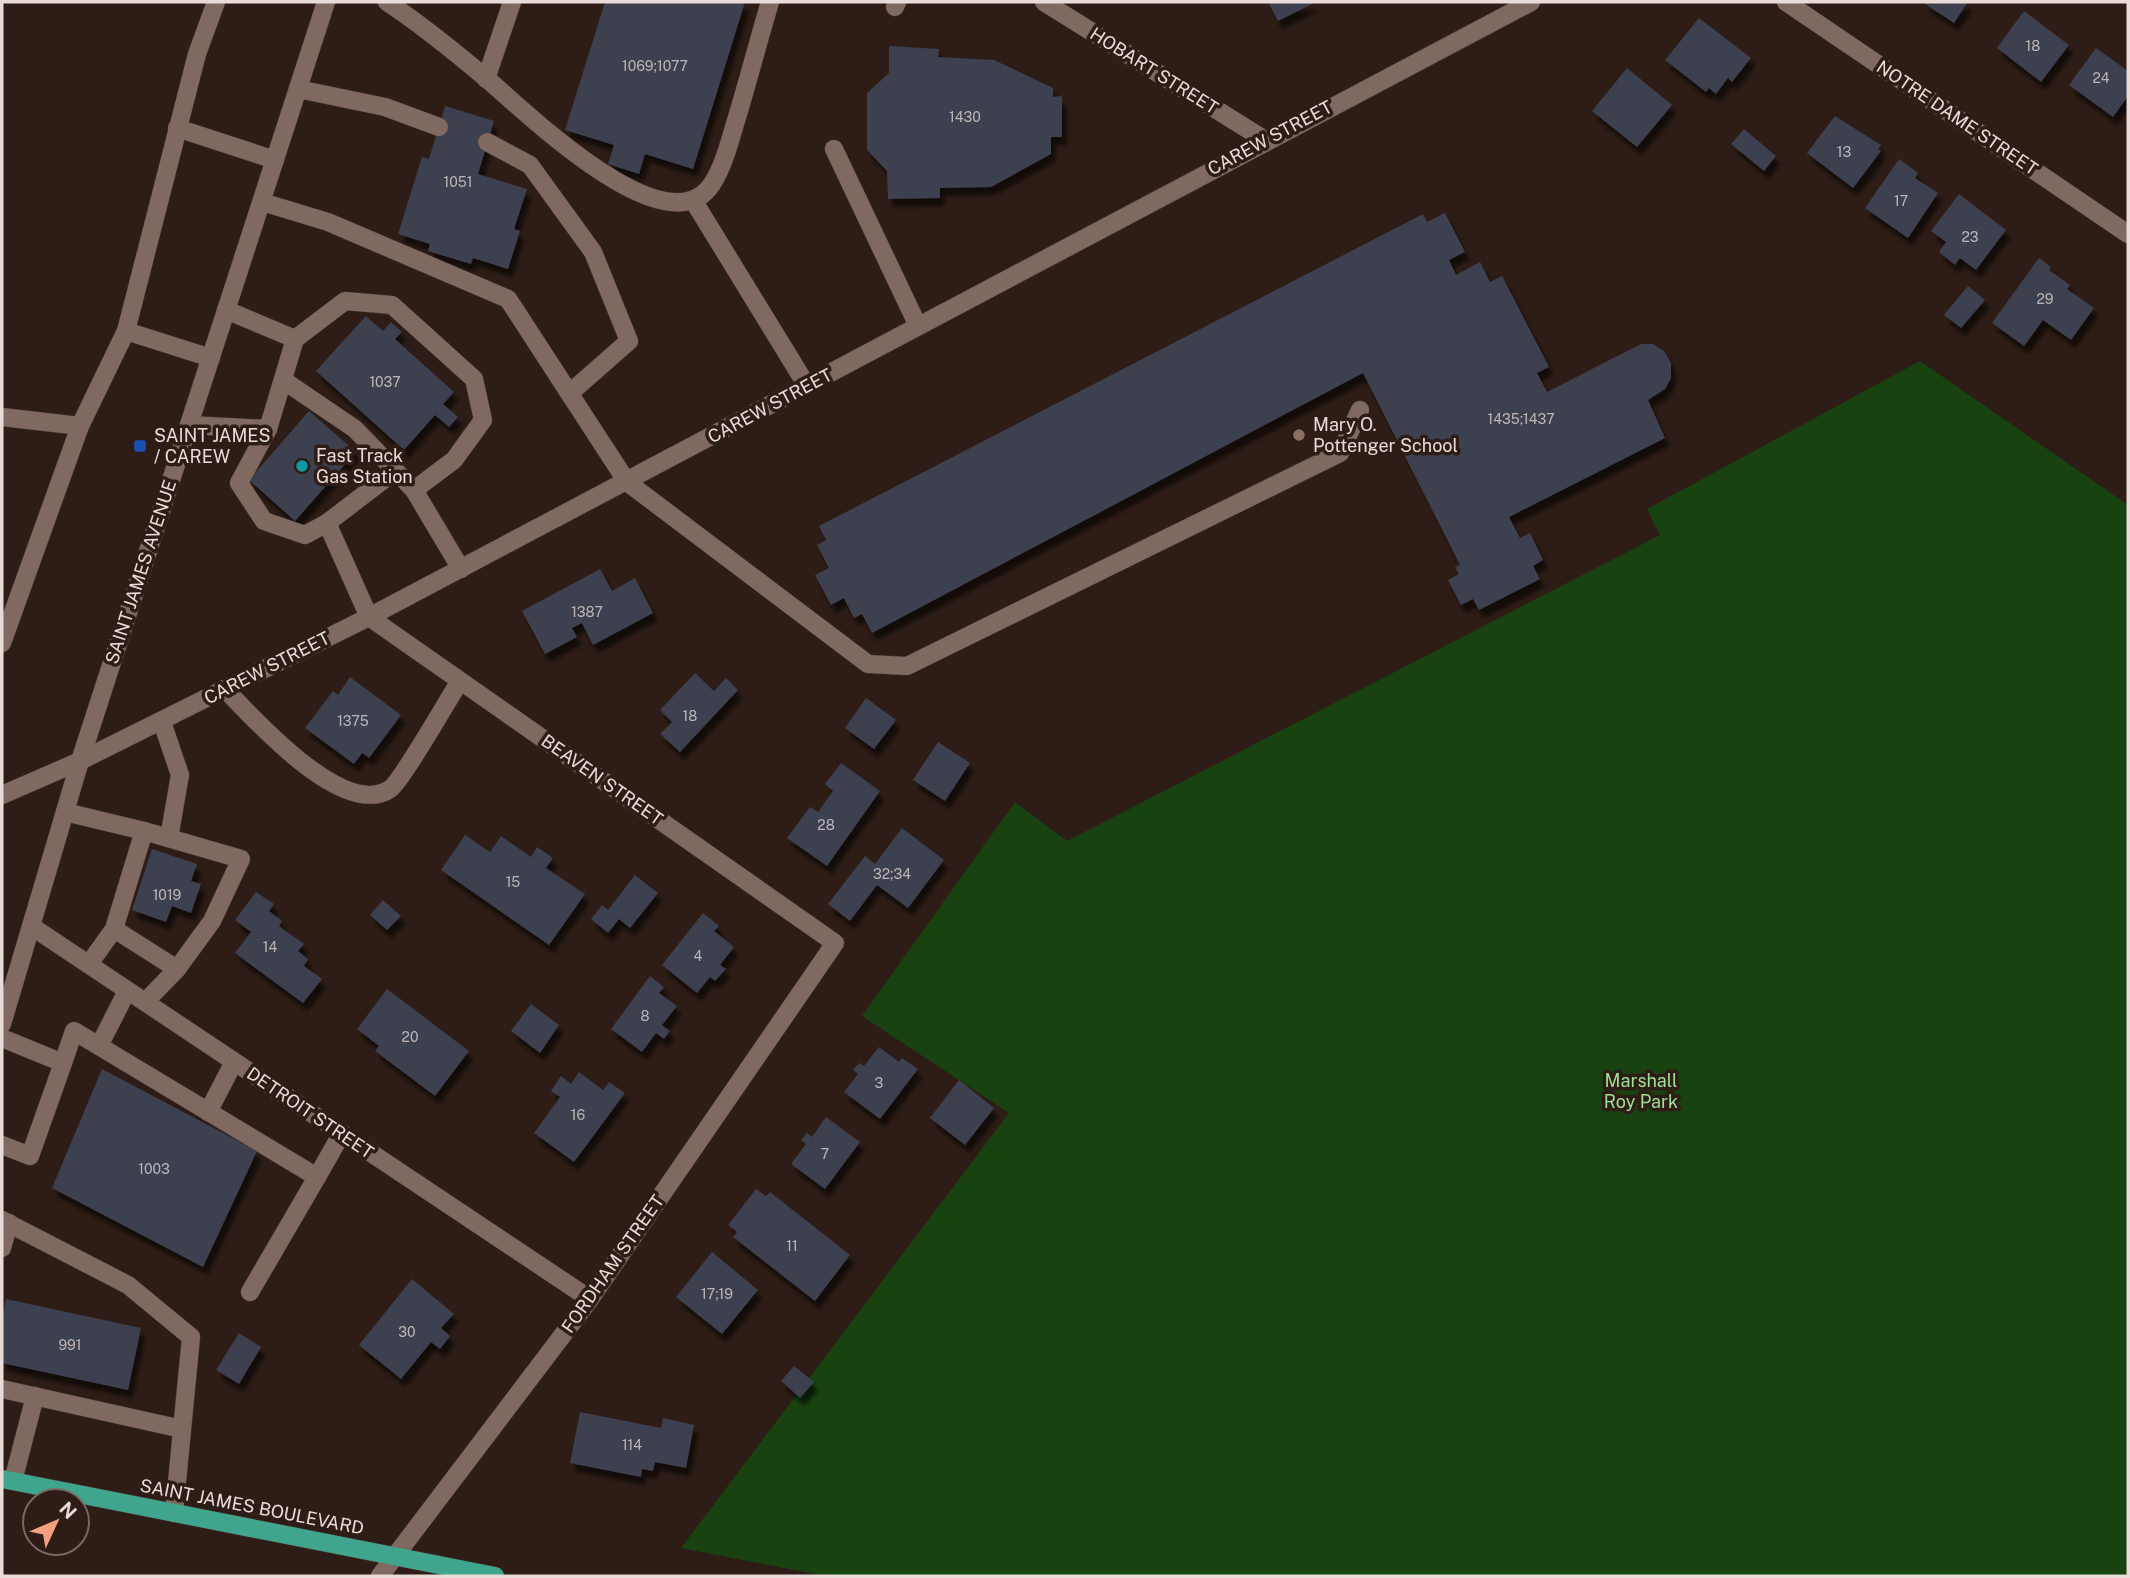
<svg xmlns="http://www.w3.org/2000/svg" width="2130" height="1578" font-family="'Public Sans',sans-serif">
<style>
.green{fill:#184311}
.building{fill:#3e3f50;filter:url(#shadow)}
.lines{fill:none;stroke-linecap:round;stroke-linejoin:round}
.service-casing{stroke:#493a36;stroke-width:19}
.minor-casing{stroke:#493a36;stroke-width:19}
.tertiary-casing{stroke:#493a36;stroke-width:19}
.secondary-casing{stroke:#493a36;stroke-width:19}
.primary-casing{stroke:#493a36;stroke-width:19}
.service{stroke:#7f6961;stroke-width:18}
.minor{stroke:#7f6961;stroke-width:18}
.tertiary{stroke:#7f6961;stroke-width:18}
.secondary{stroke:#7f6961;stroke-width:18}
.primary{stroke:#3fa58c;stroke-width:18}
.education-dot{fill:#8d6e63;stroke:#2e1d16;stroke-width:2.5}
.transit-dot{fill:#1a4fb4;stroke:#2e1d16;stroke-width:2.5}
.culture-dot{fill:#0f9aa8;stroke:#2e1d16;stroke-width:2.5}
.labels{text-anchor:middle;stroke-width:7;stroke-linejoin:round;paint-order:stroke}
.number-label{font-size:14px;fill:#beb5b6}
.street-label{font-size:18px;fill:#e9dcd8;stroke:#2e1d16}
.poi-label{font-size:18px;fill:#e9dcd8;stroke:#2e1d16;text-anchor:start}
.park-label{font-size:18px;fill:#9ee093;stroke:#2e1d16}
</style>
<defs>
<filter id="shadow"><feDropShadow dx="4.5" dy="8" stdDeviation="2" flood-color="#0009"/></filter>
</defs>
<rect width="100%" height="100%" fill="#2e1d16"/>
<polygon class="green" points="1920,361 2128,505 2128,1576 826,1576 681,1548 1009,1113 862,1016 1015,802 1067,841 1660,535 1647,509"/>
<g class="building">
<polygon points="605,2 745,2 693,169 645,154 639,174 608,164 614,145 565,130"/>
<polygon points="1268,2 1316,2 1278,21"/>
<polygon points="1922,2 1968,2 1954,23"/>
<polygon points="2024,11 2069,45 2041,82 1997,48"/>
<polygon points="1699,18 1751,58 1732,82 1728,78 1716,94 1709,88 1706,92 1665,60"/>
<polygon points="889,46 939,49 938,57 994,60 1053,88 1053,97 1062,96 1062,137 1051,137 1051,154 991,187 940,188 940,198 888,199 887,171 867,150 867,93 889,73"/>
<polygon points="2096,48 2128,71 2128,96 2113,117 2069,85"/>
<polygon points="1627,68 1672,105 1637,147 1592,111"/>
<polygon points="445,106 494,121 478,174 527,189 514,229 520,231 508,269 473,258 471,264 428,251 430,244 398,234 422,157 429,159"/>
<polygon points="1835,116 1881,145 1878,149 1881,151 1853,188 1807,153"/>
<polygon points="1744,129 1776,156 1764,171 1731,144"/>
<polygon points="1899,159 1918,173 1915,178 1938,193 1908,238 1865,208"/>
<polygon points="1959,194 2006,230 1976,270 1960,258 1955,265 1939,252 1946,242 1931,231"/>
<polygon points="1445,213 1465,252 1449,260 1456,275 1480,262 1490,282 1502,276 1549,367 1537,373 1547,392 1641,344 1653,344 1664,351 1671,363 1671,378 1665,389 1648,400 1665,438 1509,517 1520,538 1530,533 1543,560 1533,566 1540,579 1479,610 1473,599 1461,605 1448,580 1459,574 1455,567 1460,565 1363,373 872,633 862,614 854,618 844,598 831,605 815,575 829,568 817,545 826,540 819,526 1423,214 1427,222"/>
<polygon points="2039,258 2051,267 2049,270 2070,285 2067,289 2094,308 2071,340 2043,320 2024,346 1992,323"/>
<polygon points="1968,286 1985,300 1961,328 1944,315"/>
<polygon points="366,316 383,331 391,322 402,332 395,339 454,392 443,404 458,417 449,427 435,415 404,450 316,371"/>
<polygon points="309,411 356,452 295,521 249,480"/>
<polygon points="600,569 612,591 635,578 653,613 593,645 582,623 572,628 577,637 545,654 522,611"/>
<polygon points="695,673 714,691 726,678 738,690 680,752 660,734 672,722 660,710"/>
<polygon points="350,677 401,715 369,758 362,753 354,764 305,728 333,691 338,695"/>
<polygon points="866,698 896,720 874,749 845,728"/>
<polygon points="938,742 970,763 945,801 913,780"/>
<polygon points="841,763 880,791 827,866 787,838 810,807 818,812 833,791 825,784"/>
<polygon points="902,828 944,860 908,908 877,885 850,921 828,904 865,856 875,864"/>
<polygon points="465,835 490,852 501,836 531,857 537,847 553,858 546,868 585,894 549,945 441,870"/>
<polygon points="152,849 197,864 191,881 201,884 191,913 172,906 166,922 132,910"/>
<polygon points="635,875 658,893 630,928 619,919 608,933 591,919 602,905 608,910"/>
<polygon points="256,892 274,904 269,911 282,921 279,926 304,944 298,951 308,959 304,966 322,979 303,1003 235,953 251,932 235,920"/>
<polygon points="383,900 401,916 387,930 370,915"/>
<polygon points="703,913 719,926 714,931 734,947 720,965 726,969 715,981 710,977 697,993 662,965"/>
<polygon points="650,976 664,987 659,993 677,1006 662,1025 670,1031 664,1039 656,1033 642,1052 611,1029"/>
<polygon points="387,989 469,1051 435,1096 375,1051 379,1046 357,1029"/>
<polygon points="531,1004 559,1025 540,1053 511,1031"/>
<polygon points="879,1047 899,1062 902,1058 918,1069 880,1119 844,1092 858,1074 853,1070 859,1063 864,1066"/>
<polygon points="102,1069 257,1151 203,1267 52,1188"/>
<polygon points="579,1072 603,1090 609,1082 625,1093 574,1162 534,1133 560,1097 551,1091 561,1076 571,1084"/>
<polygon points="959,1080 994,1108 965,1145 930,1118"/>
<polygon points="826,1117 860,1142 825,1189 791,1164 806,1144 801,1140 807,1133 812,1137"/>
<polygon points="756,1189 766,1196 770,1192 850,1255 815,1301 733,1237 737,1232 728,1225"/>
<polygon points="712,1252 758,1290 722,1334 676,1297"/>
<polygon points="412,1279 454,1314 441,1328 450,1336 440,1349 431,1342 401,1379 359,1345"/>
<polygon points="6,1299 141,1328 128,1390 2,1363 2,1321"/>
<polygon points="239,1333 261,1347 239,1384 216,1370"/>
<polygon points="794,1366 814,1382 800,1398 781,1381"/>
<polygon points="580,1412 661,1428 663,1418 694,1425 686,1468 655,1462 653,1471 642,1469 641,1477 570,1463"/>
</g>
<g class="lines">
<defs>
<g id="service">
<path d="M387,2C422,25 455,52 487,79C524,110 667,252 712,184C725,164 731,136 738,114C749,77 759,39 770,2"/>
<polyline points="895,7 897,2"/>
<polyline points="486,79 512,2"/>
<polyline points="298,89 385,107 439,127"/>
<polyline points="177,128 275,160"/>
<polyline points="487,142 530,165 593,252 629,341 571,392"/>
<polyline points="834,149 918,326"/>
<polyline points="693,200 807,386"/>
<polyline points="262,202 328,222 508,299 627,482 868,664 907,666 1340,453 1360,410"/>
<polyline points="295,339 345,301 392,305 474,379 483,420 454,460 414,490"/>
<polyline points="211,358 126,331 197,54 216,2"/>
<polyline points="283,380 355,429 414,490 461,569"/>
<polyline points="2,417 80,426 126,331"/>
<polyline points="189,425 268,429 295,339 226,310"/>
<polyline points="268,429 239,483 264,521 305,535 327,523"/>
<polyline points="369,617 327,523 395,471"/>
<polyline points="2,643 80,426"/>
<path d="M225,689C254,719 344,820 390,789C401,782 449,698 460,681"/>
<polyline points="162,722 180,775 169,838"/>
<polyline points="65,812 144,831 114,929 89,964"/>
<polyline points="144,831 241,859 212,921 177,969 146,1001"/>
<polyline points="114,929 177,969"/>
<polyline points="2,1038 63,1063 30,1156 2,1145"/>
<polyline points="99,1046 127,991"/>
<polyline points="63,1063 74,1031 317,1177 342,1133"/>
<polyline points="208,1112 234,1062"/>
<polyline points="2,1220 128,1285 191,1337 174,1513"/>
<polyline points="2,1248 9,1223"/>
<polyline points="250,1292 317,1177"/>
<polyline points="2,1389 182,1429"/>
<polyline points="13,1481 35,1396"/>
</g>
<g id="minor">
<polyline points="1044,2 1265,140"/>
<polyline points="1786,2 2128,234"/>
<polyline points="369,617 835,943 590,1299 380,1576"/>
<polyline points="31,926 590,1299"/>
</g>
<polyline id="tertiary" points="80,761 369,617 1531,2"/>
<g id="secondary">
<polyline points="2,795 80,761"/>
<polyline points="2,1024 80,761 326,2"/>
</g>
<polyline id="primary" points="2,1479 495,1576"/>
</defs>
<use href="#service" class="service-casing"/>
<use href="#minor" class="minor-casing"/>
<use href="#tertiary" class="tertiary-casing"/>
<use href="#secondary" class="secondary-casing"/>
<use href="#primary" class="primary-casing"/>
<use href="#service" class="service"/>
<use href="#minor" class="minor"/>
<use href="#tertiary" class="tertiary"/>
<use href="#secondary" class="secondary"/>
<use href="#primary" class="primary"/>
</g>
<circle class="education-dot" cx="1299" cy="435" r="7"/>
<rect class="transit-dot" x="133" y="439" width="14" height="14" rx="3.5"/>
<circle class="culture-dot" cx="302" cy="466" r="7"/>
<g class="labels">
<g class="number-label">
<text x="2033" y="51">18</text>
<text x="655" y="71">1069;1077</text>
<text x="2101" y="83">24</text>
<text x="965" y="122">1430</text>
<text x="1844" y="157">13</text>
<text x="458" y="187">1051</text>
<text x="1901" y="206">17</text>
<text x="1970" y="242">23</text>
<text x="2045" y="304">29</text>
<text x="385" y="387">1037</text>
<text x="1521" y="424">1435;1437</text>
<text x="587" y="617">1387</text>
<text x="690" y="721">18</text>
<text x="353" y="726">1375</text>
<text x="826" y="830">28</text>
<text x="892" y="879">32;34</text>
<text x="513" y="887">15</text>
<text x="167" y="900">1019</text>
<text x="270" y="952">14</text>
<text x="698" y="961">4</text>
<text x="645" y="1021">8</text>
<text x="410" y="1042">20</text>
<text x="879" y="1088">3</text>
<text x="578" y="1120">16</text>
<text x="825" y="1159">7</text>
<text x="154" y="1174">1003</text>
<text x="792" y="1251">11</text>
<text x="717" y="1299">17;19</text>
<text x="407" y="1337">30</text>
<text x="70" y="1350">991</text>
<text x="632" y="1450">114</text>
</g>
<g class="street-label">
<text transform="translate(1154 71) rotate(32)" y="6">HOBART STREET</text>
<text transform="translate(1957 118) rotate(34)" y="6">NOTRE DAME STREET</text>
<text transform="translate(1270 138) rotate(-28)" y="6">CAREW STREET</text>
<text transform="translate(770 406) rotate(-28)" y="6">CAREW STREET</text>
<text transform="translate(141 572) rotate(-72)" y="6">SAINT JAMES AVENUE</text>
<text transform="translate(267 668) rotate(-27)" y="6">CAREW STREET</text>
<text transform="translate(602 780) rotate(35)" y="6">BEAVEN STREET</text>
<text transform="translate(310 1113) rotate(34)" y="6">DETROIT STREET</text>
<text transform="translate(613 1264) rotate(-55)" y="6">FORDHAM STREET</text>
<text transform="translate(252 1507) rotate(11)" y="6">SAINT JAMES BOULEVARD</text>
</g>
<g class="poi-label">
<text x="1313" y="431">Mary O.<tspan x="1313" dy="21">Pottenger School</tspan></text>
<text x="154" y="442">SAINT JAMES<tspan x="154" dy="21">/ CAREW</tspan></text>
<text x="316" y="462">Fast Track<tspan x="316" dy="21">Gas Station</tspan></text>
</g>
<g class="park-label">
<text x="1641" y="1087">Marshall<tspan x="1641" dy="21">Roy Park</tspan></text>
</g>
</g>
<rect width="2130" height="1578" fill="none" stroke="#e9dcd8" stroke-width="7"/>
<g transform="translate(56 1522) rotate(46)"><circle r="33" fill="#2e1d16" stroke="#796964" stroke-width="2"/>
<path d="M0-5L12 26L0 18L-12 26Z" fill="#f2a080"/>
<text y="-10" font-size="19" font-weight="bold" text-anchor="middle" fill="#e9dcd8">N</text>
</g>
</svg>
